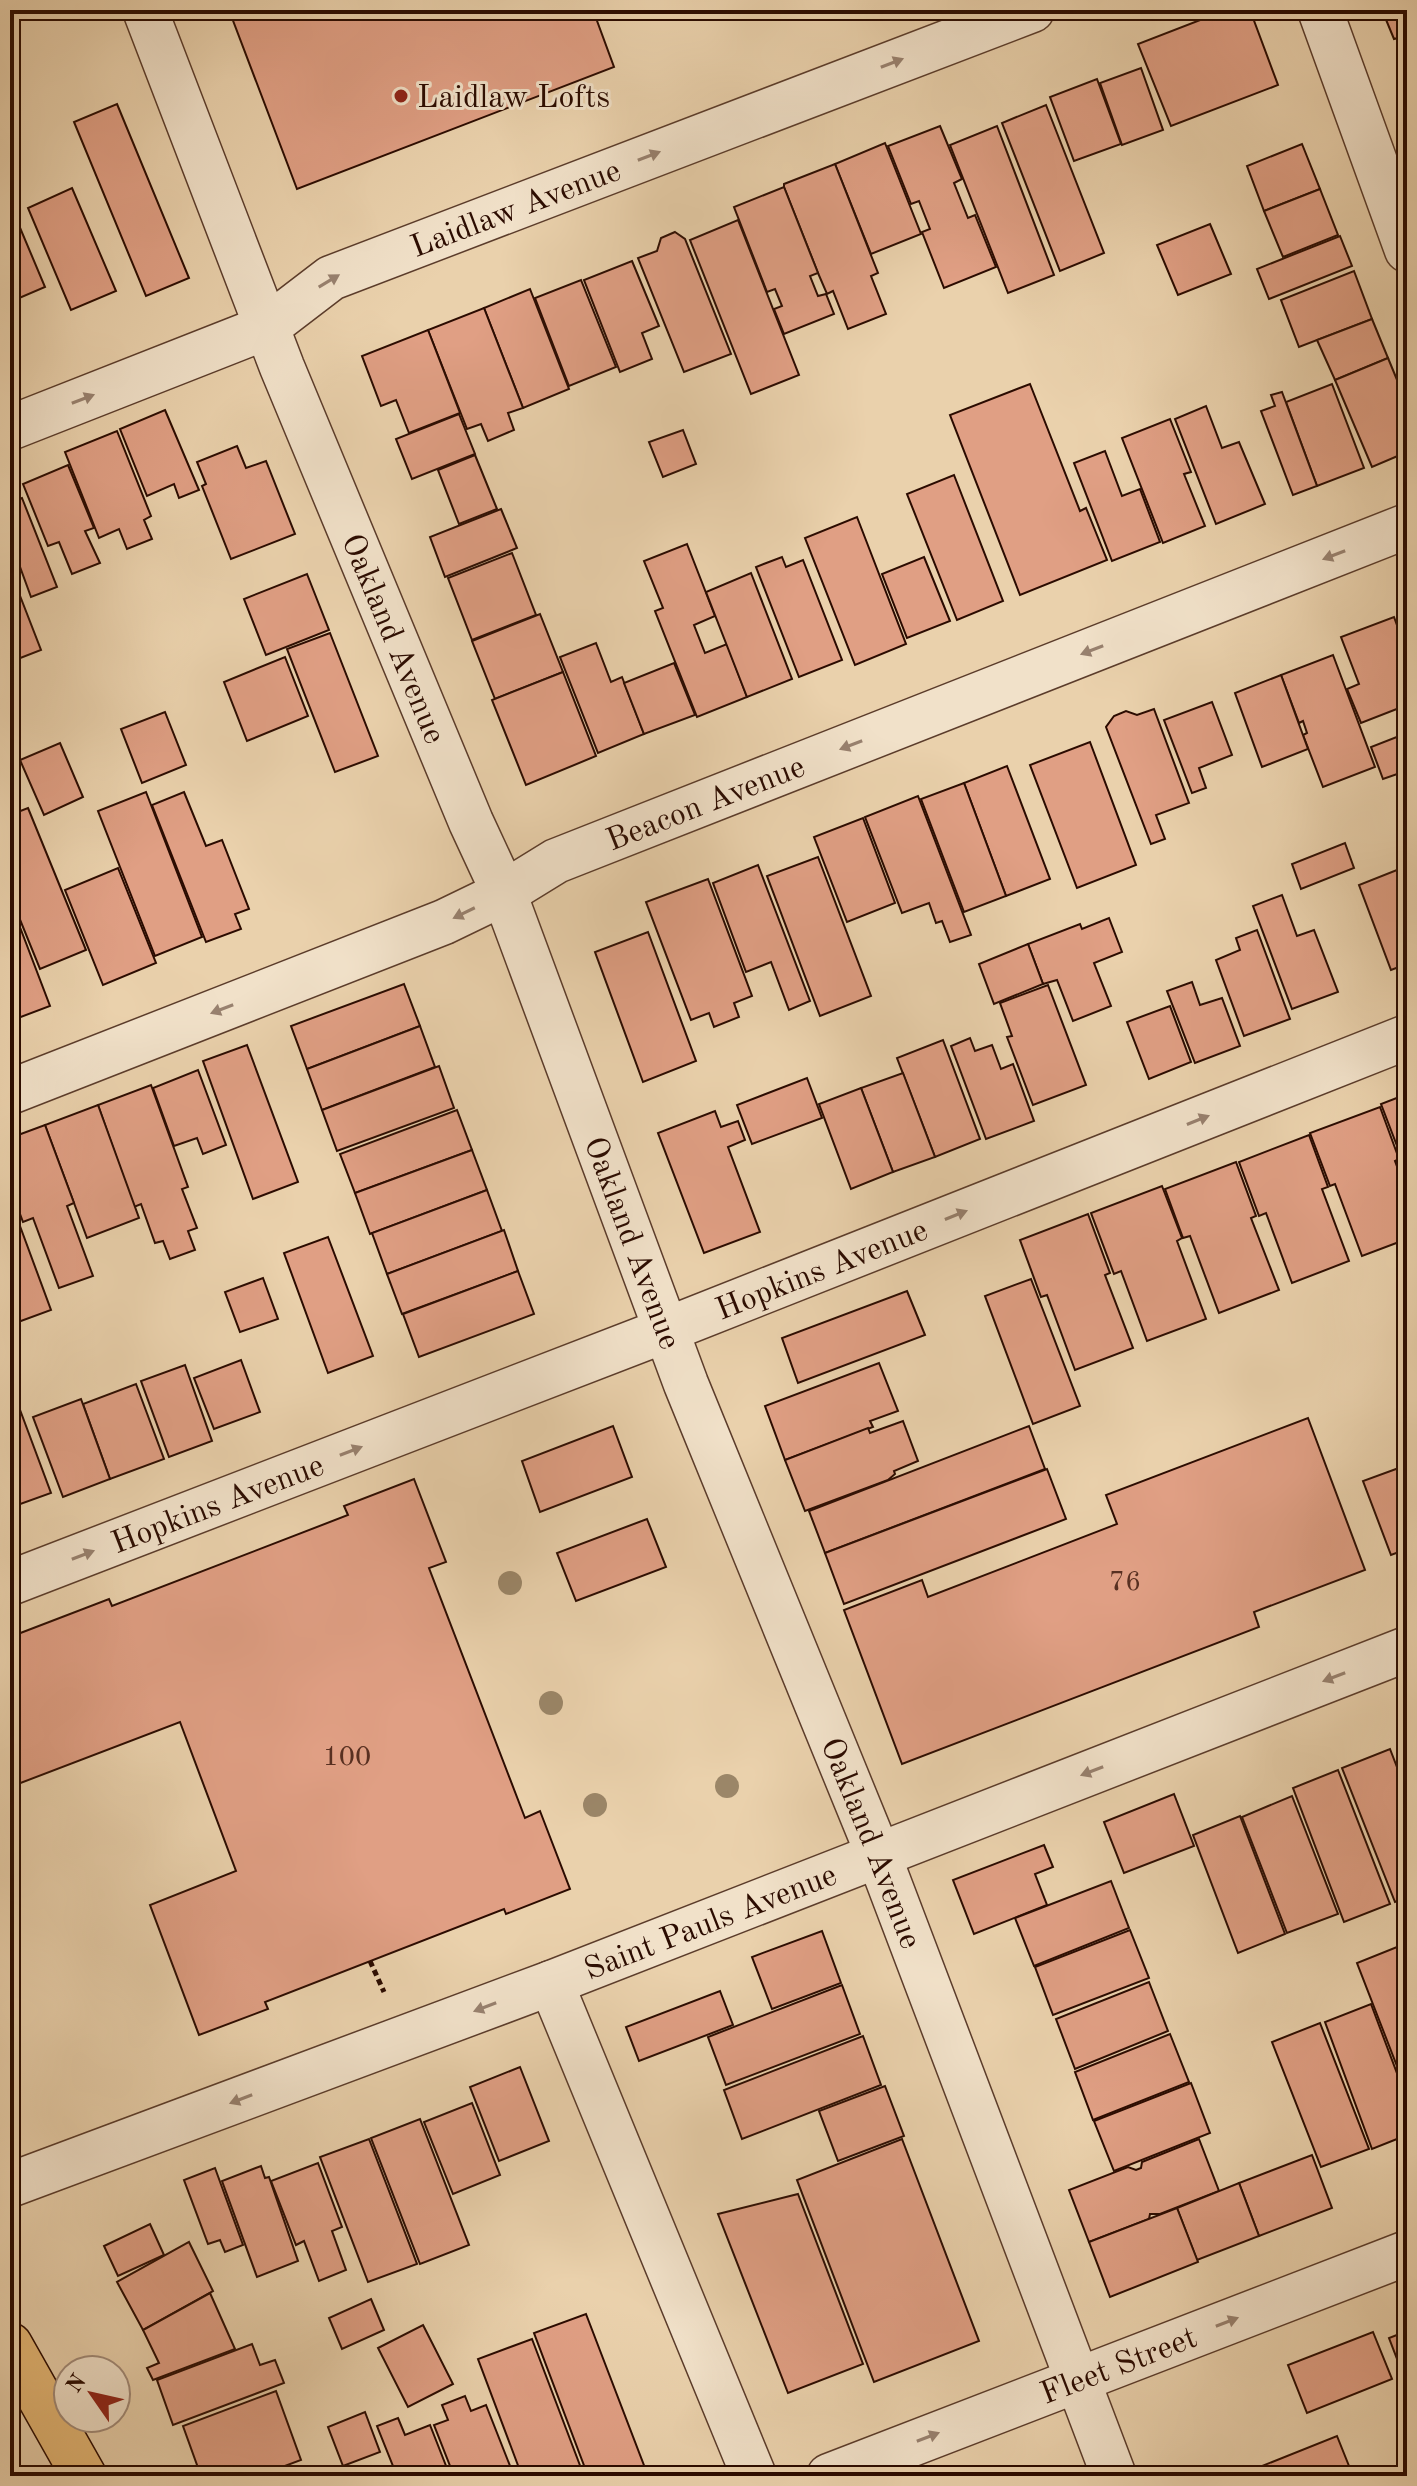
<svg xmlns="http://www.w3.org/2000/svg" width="1417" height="2486" font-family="'Old Standard TT',serif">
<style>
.building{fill:#e09f84;stroke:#2b0b00;stroke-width:2}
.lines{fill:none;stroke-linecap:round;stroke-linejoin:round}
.minor-casing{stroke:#5b3c2b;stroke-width:47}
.major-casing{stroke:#2b0b00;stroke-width:47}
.path{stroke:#2b0b00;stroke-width:5;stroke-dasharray:6 4;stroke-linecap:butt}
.minor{stroke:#f1e1c9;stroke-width:44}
.major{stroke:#e5b876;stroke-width:44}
.tree{fill:#9b8668}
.oneway{fill:#98816f}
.poi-dot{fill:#8f2418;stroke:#f1e1c9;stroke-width:3}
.labels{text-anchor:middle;stroke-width:6;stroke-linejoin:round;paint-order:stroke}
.number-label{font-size:28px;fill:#583021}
.poi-label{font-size:32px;fill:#2b0b00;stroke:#f1e1c9;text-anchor:start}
.street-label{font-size:32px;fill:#2b0b00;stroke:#f1e1c9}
</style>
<rect width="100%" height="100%" fill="#ead1ac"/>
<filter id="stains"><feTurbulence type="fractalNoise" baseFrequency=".0025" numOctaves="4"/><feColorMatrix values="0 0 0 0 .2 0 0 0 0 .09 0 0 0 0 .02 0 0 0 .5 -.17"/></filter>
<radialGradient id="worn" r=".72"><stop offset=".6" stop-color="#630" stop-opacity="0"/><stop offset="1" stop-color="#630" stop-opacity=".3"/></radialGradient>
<g class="building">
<polygon points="229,10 593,10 614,67 297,189"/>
<polygon points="1226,10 1250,10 1278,85 1171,126 1138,44"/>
<polygon points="1382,10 1407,10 1407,62 1398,38 1394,39"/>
<polygon points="1141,68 1163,130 1122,145 1100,83"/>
<polygon points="1097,79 1121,144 1074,161 1050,97"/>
<polygon points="117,104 189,278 146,296 74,122"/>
<polygon points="1046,105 1104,253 1060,271 1002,123"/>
<polygon points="940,126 962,179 954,183 968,218 975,215 996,267 944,288 922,232 930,229 919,201 911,204 888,146"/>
<polygon points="997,126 1054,275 1008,293 950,145"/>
<polygon points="885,143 921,234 871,254 835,164"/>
<polygon points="1302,144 1320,189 1264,211 1247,166"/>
<polygon points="835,164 878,273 871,276 886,314 848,329 833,291 827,294 818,273 784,187 784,184"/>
<polygon points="784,187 818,273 810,276 818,296 826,294 834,314 784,334 774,309 782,306 775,289 767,292 734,207"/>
<polygon points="72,188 116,291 71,310 28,208"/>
<polygon points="1320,189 1338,235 1283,257 1264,211"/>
<polygon points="10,204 45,287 10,302"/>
<polygon points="738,220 799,375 751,394 690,240"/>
<polygon points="1210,224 1231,274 1178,295 1157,245"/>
<polygon points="675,232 685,239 731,354 684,372 638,258 657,251 661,238"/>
<polygon points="1340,236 1352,266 1269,299 1257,269"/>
<polygon points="632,261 659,326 642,333 652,359 620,372 584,280"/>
<polygon points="1354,271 1372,319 1299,347 1281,300"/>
<polygon points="581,280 616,367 569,386 535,298"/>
<polygon points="530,289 569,389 523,408 484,308"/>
<polygon points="484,308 523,408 508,413 514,430 488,441 481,424 467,429 428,330"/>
<polygon points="1372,319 1388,358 1335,380 1317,340"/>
<polygon points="428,330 460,413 409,433 396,400 381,406 362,356"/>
<polygon points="1388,358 1407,404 1407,452 1372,467 1335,380"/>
<polygon points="1030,384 1080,511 1086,508 1107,560 1020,595 950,415"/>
<polygon points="1332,384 1364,468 1317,486 1286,402"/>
<polygon points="1282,392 1317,486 1293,495 1261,411 1275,406 1271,395"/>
<polygon points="1206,406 1222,448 1239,442 1265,504 1216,524 1175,419"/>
<polygon points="165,410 199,490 179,498 174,484 147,496 120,429"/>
<polygon points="459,414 475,454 412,479 396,439"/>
<polygon points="1170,419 1191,472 1184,474 1205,526 1163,543 1122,438"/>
<polygon points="683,430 696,464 663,477 649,442"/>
<polygon points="117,431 151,516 144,520 152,539 127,549 119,529 99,538 65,452"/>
<polygon points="237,446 246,468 266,461 295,534 231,559 202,486 206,484 197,462"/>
<polygon points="1105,451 1122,496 1140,489 1160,542 1112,561 1074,463"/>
<polygon points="475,455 497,509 459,524 438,470"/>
<polygon points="68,465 94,528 85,531 100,563 72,574 59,542 48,546 23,484"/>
<polygon points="954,475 1003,601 957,620 907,494"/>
<polygon points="22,498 57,587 31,597 20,567 12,571 10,564 10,502"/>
<polygon points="501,509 517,548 445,577 430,537"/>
<polygon points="857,517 906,644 855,665 805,538"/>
<polygon points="687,544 715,616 694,625 705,653 727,644 747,697 697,717 655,611 663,608 644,561"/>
<polygon points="512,553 536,615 472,640 448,578"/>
<polygon points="782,557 786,567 803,560 842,660 799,677 756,567"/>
<polygon points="924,557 950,621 907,638 882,574"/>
<polygon points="10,570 41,650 10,662"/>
<polygon points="751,573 792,679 747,697 706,592"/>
<polygon points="307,574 329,630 266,655 244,599"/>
<polygon points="540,614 563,672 495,699 472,641"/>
<polygon points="1394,617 1407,653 1407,705 1361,723 1347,689 1359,684 1341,637"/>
<polygon points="330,633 378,756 335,772 287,649"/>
<polygon points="596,643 611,682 622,677 644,734 598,753 560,657"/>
<polygon points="1333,655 1375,767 1323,787 1303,735 1307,733 1303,721 1299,723 1281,675"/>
<polygon points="285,657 308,716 247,741 224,682"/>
<polygon points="674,663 695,715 644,734 624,683"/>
<polygon points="563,672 596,756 526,785 492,700"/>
<polygon points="1281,675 1308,749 1262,767 1235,693"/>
<polygon points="1212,702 1232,755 1199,768 1206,788 1192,793 1164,720"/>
<polygon points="1154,709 1189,803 1156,815 1165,839 1151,844 1106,727 1114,716 1126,711 1137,715"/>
<polygon points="165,712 186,765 142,783 121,729"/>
<polygon points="1407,733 1407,774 1401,776 1400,773 1383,779 1371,747"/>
<polygon points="1090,742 1136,865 1077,888 1030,765"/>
<polygon points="60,743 83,797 44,815 20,760"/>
<polygon points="1007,766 1050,879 1006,896 964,783"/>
<polygon points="964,783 1006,896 964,912 921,799"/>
<polygon points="146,792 202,937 155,956 98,811"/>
<polygon points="184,792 206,846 222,840 249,909 235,914 241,929 206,942 152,805"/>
<polygon points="918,796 971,935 950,942 942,921 936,923 929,903 902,913 865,817"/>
<polygon points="28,808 86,950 40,969 10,895 10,815"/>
<polygon points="863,818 895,903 847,922 814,837"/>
<polygon points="1345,843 1354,868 1301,889 1292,864"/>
<polygon points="818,857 871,996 820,1016 767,876"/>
<polygon points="758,865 810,1001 789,1010 771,962 746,972 713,883"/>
<polygon points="1407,866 1407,964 1391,970 1359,885"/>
<polygon points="118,868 156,963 103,985 65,890"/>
<polygon points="708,879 752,996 734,1003 739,1017 714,1027 709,1013 691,1020 646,902"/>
<polygon points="1282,895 1297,936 1314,930 1338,992 1292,1009 1253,906"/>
<polygon points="10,901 50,1006 10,1021"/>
<polygon points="1109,918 1122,952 1094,963 1111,1006 1073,1021 1057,980 1043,984 1028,944 1080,924 1082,929"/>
<polygon points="1257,930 1290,1019 1244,1036 1216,960 1240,950 1236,938"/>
<polygon points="648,932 696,1061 643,1082 595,952"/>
<polygon points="1028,944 1043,984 994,1004 979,964"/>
<polygon points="1192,982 1200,1005 1222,998 1240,1046 1195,1063 1167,991"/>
<polygon points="404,984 420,1026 307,1069 291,1026"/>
<polygon points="1048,985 1086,1085 1033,1105 1007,1037 1012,1036 1000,1003"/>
<polygon points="1170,1006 1191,1062 1149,1079 1127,1022"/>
<polygon points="420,1026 435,1067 322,1110 307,1069"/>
<polygon points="970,1038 975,1051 992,1045 1001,1069 1013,1064 1034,1121 986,1139 951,1046"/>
<polygon points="943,1040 980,1139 935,1157 897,1058"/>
<polygon points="247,1045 298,1182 253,1199 203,1061"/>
<polygon points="439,1066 454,1108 337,1151 322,1110"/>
<polygon points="198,1070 226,1145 203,1154 197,1138 174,1146 153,1088"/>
<polygon points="903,1073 935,1157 893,1172 861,1088"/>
<polygon points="807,1078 822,1118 752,1144 737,1105"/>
<polygon points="151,1085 188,1187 182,1189 197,1228 188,1231 195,1250 170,1259 163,1241 155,1243 141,1204 134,1207 98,1105"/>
<polygon points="861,1088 893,1172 851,1189 819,1104"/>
<polygon points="1407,1094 1407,1172 1381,1104"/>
<polygon points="98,1105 139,1218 87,1238 45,1125"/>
<polygon points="1380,1107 1399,1159 1395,1161 1407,1194 1407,1239 1362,1256 1335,1184 1330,1186 1310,1133"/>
<polygon points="457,1110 472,1150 355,1193 340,1154"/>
<polygon points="715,1111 721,1127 738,1121 745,1140 728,1147 760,1232 704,1253 658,1133"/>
<polygon points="45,1125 74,1203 67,1206 93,1276 59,1288 33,1218 23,1222 10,1187 10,1138"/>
<polygon points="1309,1135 1328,1187 1322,1189 1349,1261 1292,1283 1266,1213 1259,1216 1239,1162"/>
<polygon points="472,1150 487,1190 370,1234 355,1193"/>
<polygon points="1236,1162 1256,1216 1251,1218 1279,1290 1219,1313 1190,1236 1183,1238 1165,1189"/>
<polygon points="1162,1186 1182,1238 1177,1241 1206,1319 1147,1341 1121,1271 1114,1274 1091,1213"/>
<polygon points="487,1190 502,1231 387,1274 372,1233"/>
<polygon points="10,1199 51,1310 10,1325"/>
<polygon points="1088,1214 1110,1273 1105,1275 1133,1348 1075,1370 1047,1295 1041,1297 1020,1240"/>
<polygon points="504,1230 518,1271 402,1314 387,1274"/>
<polygon points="328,1237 373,1356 328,1373 284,1253"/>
<polygon points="518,1271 534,1314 419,1357 403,1314"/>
<polygon points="263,1278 278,1319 240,1332 225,1292"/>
<polygon points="1031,1279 1080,1406 1033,1424 985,1296"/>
<polygon points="907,1291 925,1335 798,1383 782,1338"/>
<polygon points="241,1360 260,1412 214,1429 194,1378"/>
<polygon points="879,1363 898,1411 870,1421 873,1427 785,1460 765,1406"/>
<polygon points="185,1365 212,1441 169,1457 141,1381"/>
<polygon points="10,1383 51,1493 12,1507 10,1502"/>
<polygon points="136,1384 164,1459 110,1479 83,1404"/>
<polygon points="81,1399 110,1479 63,1497 33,1417"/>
<polygon points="1308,1418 1365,1570 1254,1612 1259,1627 902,1764 844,1610 922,1580 928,1597 1117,1524 1106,1495"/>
<polygon points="903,1421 918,1461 894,1471 895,1474 888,1480 805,1511 785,1460 868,1428 870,1433"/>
<polygon points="613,1426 632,1477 540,1512 522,1461"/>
<polygon points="1029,1426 1045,1469 825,1553 809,1511"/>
<polygon points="1407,1465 1407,1549 1391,1555 1363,1481"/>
<polygon points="1047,1469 1066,1519 844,1604 825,1553"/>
<polygon points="414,1479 446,1562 429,1568 525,1818 540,1811 570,1889 506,1914 504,1909 265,2002 268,2009 199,2035 150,1905 236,1871 180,1722 10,1787 10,1637 109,1599 112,1606 348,1515 344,1506"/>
<polygon points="647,1519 666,1567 576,1601 557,1553"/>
<polygon points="1390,1749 1407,1793 1407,1897 1395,1902 1342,1768"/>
<polygon points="1338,1770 1390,1904 1344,1922 1293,1788"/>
<polygon points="1174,1794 1194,1846 1124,1873 1104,1822"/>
<polygon points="1292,1796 1338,1914 1287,1933 1242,1817"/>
<polygon points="1240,1816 1285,1934 1238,1953 1193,1835"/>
<polygon points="1044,1845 1053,1867 1035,1874 1047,1905 974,1934 953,1880"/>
<polygon points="1111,1881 1129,1928 1034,1966 1015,1918"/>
<polygon points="1130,1930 1149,1978 1053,2015 1035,1967"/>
<polygon points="822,1931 841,1983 772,2009 752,1957"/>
<polygon points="1407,1943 1407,2092 1357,1963"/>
<polygon points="1149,1982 1168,2031 1075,2069 1056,2019"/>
<polygon points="842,1985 860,2034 726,2085 708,2037"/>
<polygon points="720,1991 733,2025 639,2061 626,2027"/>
<polygon points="1371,2004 1407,2100 1407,2135 1372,2149 1325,2022"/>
<polygon points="1320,2023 1369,2149 1321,2167 1272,2042"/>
<polygon points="1170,2034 1189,2082 1093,2120 1075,2072"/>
<polygon points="863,2036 881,2085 742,2139 724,2090"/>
<polygon points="520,2067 549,2141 499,2161 470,2087"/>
<polygon points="1191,2083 1210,2133 1114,2171 1094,2121"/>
<polygon points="885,2086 904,2136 838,2161 819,2111"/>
<polygon points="472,2103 500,2175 453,2194 424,2122"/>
<polygon points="420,2119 469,2245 420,2264 371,2138"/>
<polygon points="369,2139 417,2264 368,2282 320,2157"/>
<polygon points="902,2139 979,2341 874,2382 797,2180"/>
<polygon points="1199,2139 1219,2191 1160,2214 1150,2214 1149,2219 1089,2242 1069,2190 1128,2167 1136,2170 1141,2168 1142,2162"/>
<polygon points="1312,2155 1332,2208 1259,2236 1239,2183"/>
<polygon points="318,2163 342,2227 332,2231 346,2270 319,2281 304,2241 296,2245 271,2181"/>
<polygon points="261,2166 265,2178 269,2177 298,2261 257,2277 222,2181"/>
<polygon points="215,2168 243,2245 225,2252 220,2240 208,2244 184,2180"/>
<polygon points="1239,2183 1259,2236 1197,2260 1177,2208"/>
<polygon points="798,2194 863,2364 788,2393 718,2214"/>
<polygon points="1177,2208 1198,2262 1110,2297 1089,2242"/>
<polygon points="150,2224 164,2255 118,2276 104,2246"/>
<polygon points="189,2242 213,2291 143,2330 117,2282"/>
<polygon points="210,2293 235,2349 153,2380 147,2368 159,2363 143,2330"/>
<polygon points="371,2299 384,2330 342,2349 329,2318"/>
<polygon points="586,2314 645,2468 624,2476 588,2476 534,2333"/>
<polygon points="423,2325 453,2384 408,2407 378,2348"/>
<polygon points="1407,2331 1407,2385 1389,2338"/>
<polygon points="1373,2332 1392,2379 1307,2413 1288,2365"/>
<polygon points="532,2339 584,2476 522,2476 478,2359"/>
<polygon points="252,2344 260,2365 275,2360 284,2383 173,2425 157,2380"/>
<polygon points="276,2391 301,2460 258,2476 201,2476 183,2426"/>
<polygon points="465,2396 471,2411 486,2405 514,2476 454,2476 434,2425 448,2420 442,2405"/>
<polygon points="365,2412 380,2452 343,2466 328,2427"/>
<polygon points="398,2418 405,2435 430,2425 450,2476 397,2476 377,2426"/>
<polygon points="1337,2436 1353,2476 1237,2476"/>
</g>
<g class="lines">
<defs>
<g id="minor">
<path id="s1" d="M145,10L282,367L471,822L504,893L686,1384L878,1854L1114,2476"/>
<polyline points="1320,10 1407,250"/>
<path id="s2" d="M10,428L267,327L331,278L1032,10"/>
<path id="s3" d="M10,1092L444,922L504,893L556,861L1407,526"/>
<path id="s4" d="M10,1583L666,1330L1407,1037"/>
<polyline points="551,1983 754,2476"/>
<path id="s5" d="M10,2185L551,1983L1407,1649"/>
<path id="s6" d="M829,2476L1407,2253"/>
</g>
<polyline id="major" points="10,2345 84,2476"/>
</defs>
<use href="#minor" class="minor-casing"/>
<use href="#major" class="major-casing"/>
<polyline class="path" points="370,1961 384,1992"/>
<use href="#minor" class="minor"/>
<use href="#major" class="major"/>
</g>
<g class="tree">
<circle cx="510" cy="1583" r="12"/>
<circle cx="551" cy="1703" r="12"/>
<circle cx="727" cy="1786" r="12"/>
<circle cx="595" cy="1805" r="12"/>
</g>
<defs><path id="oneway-solid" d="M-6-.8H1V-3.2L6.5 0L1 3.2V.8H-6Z" transform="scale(2)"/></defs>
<g class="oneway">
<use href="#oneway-solid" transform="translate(892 63) rotate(-21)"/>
<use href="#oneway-solid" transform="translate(649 156) rotate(-21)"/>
<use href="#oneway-solid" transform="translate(329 281) rotate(-31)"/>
<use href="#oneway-solid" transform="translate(83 399) rotate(-21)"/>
<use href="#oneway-solid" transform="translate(1334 555) rotate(159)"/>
<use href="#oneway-solid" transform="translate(1092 650) rotate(159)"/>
<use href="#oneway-solid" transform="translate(851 745) rotate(159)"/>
<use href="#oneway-solid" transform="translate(464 913) rotate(154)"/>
<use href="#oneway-solid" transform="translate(222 1009) rotate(159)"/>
<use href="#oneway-solid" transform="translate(1198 1120) rotate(-22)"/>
<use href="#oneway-solid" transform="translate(956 1215) rotate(-22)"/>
<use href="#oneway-solid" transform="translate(351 1451) rotate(-21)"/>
<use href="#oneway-solid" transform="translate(83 1555) rotate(-21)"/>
<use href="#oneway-solid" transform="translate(1334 1677) rotate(159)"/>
<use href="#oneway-solid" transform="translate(1092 1771) rotate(159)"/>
<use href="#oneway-solid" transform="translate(485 2007) rotate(159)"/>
<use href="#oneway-solid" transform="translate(241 2099) rotate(159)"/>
<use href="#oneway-solid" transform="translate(1227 2322) rotate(-21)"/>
<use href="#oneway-solid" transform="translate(928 2437) rotate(-21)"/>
</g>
<circle class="poi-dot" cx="401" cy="96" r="8"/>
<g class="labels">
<g class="number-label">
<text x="1125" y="1590">76</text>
<text x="347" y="1765">100</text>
</g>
<g class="poi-label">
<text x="417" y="107">Laidlaw Lofts</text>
</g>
<g class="street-label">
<text dy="11" stroke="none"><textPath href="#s2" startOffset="554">Laidlaw Avenue</textPath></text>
<text dy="11" stroke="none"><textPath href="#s1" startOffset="676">Oakland Avenue</textPath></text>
<text dy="11" stroke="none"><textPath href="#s3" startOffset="754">Beacon Avenue</textPath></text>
<text dy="11" stroke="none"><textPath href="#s1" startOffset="1326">Oakland Avenue</textPath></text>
<text dy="11" stroke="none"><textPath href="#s4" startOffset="870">Hopkins Avenue</textPath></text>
<text dy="11" stroke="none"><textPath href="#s4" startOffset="222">Hopkins Avenue</textPath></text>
<text dy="11" stroke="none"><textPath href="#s1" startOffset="1972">Oakland Avenue</textPath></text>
<text dy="11" stroke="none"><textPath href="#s5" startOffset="748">Saint Pauls Avenue</textPath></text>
<text dy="11" stroke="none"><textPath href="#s6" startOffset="310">Fleet Street</textPath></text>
</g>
</g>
<rect width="1417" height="2486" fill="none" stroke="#ead1ac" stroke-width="40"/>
<rect x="12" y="12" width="1393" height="2462" fill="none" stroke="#2b0b00" stroke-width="4"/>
<rect x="20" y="20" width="1377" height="2446" fill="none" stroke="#2b0b00" stroke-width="2"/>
<g transform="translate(92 2394) rotate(304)"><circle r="38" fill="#f1e1c9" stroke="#a28b79" stroke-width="2"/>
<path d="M0-6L14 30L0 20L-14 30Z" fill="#8f2418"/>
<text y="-12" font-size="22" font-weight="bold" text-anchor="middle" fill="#2b0b00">N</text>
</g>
<rect width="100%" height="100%" filter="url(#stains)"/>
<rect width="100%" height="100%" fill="url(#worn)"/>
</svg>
